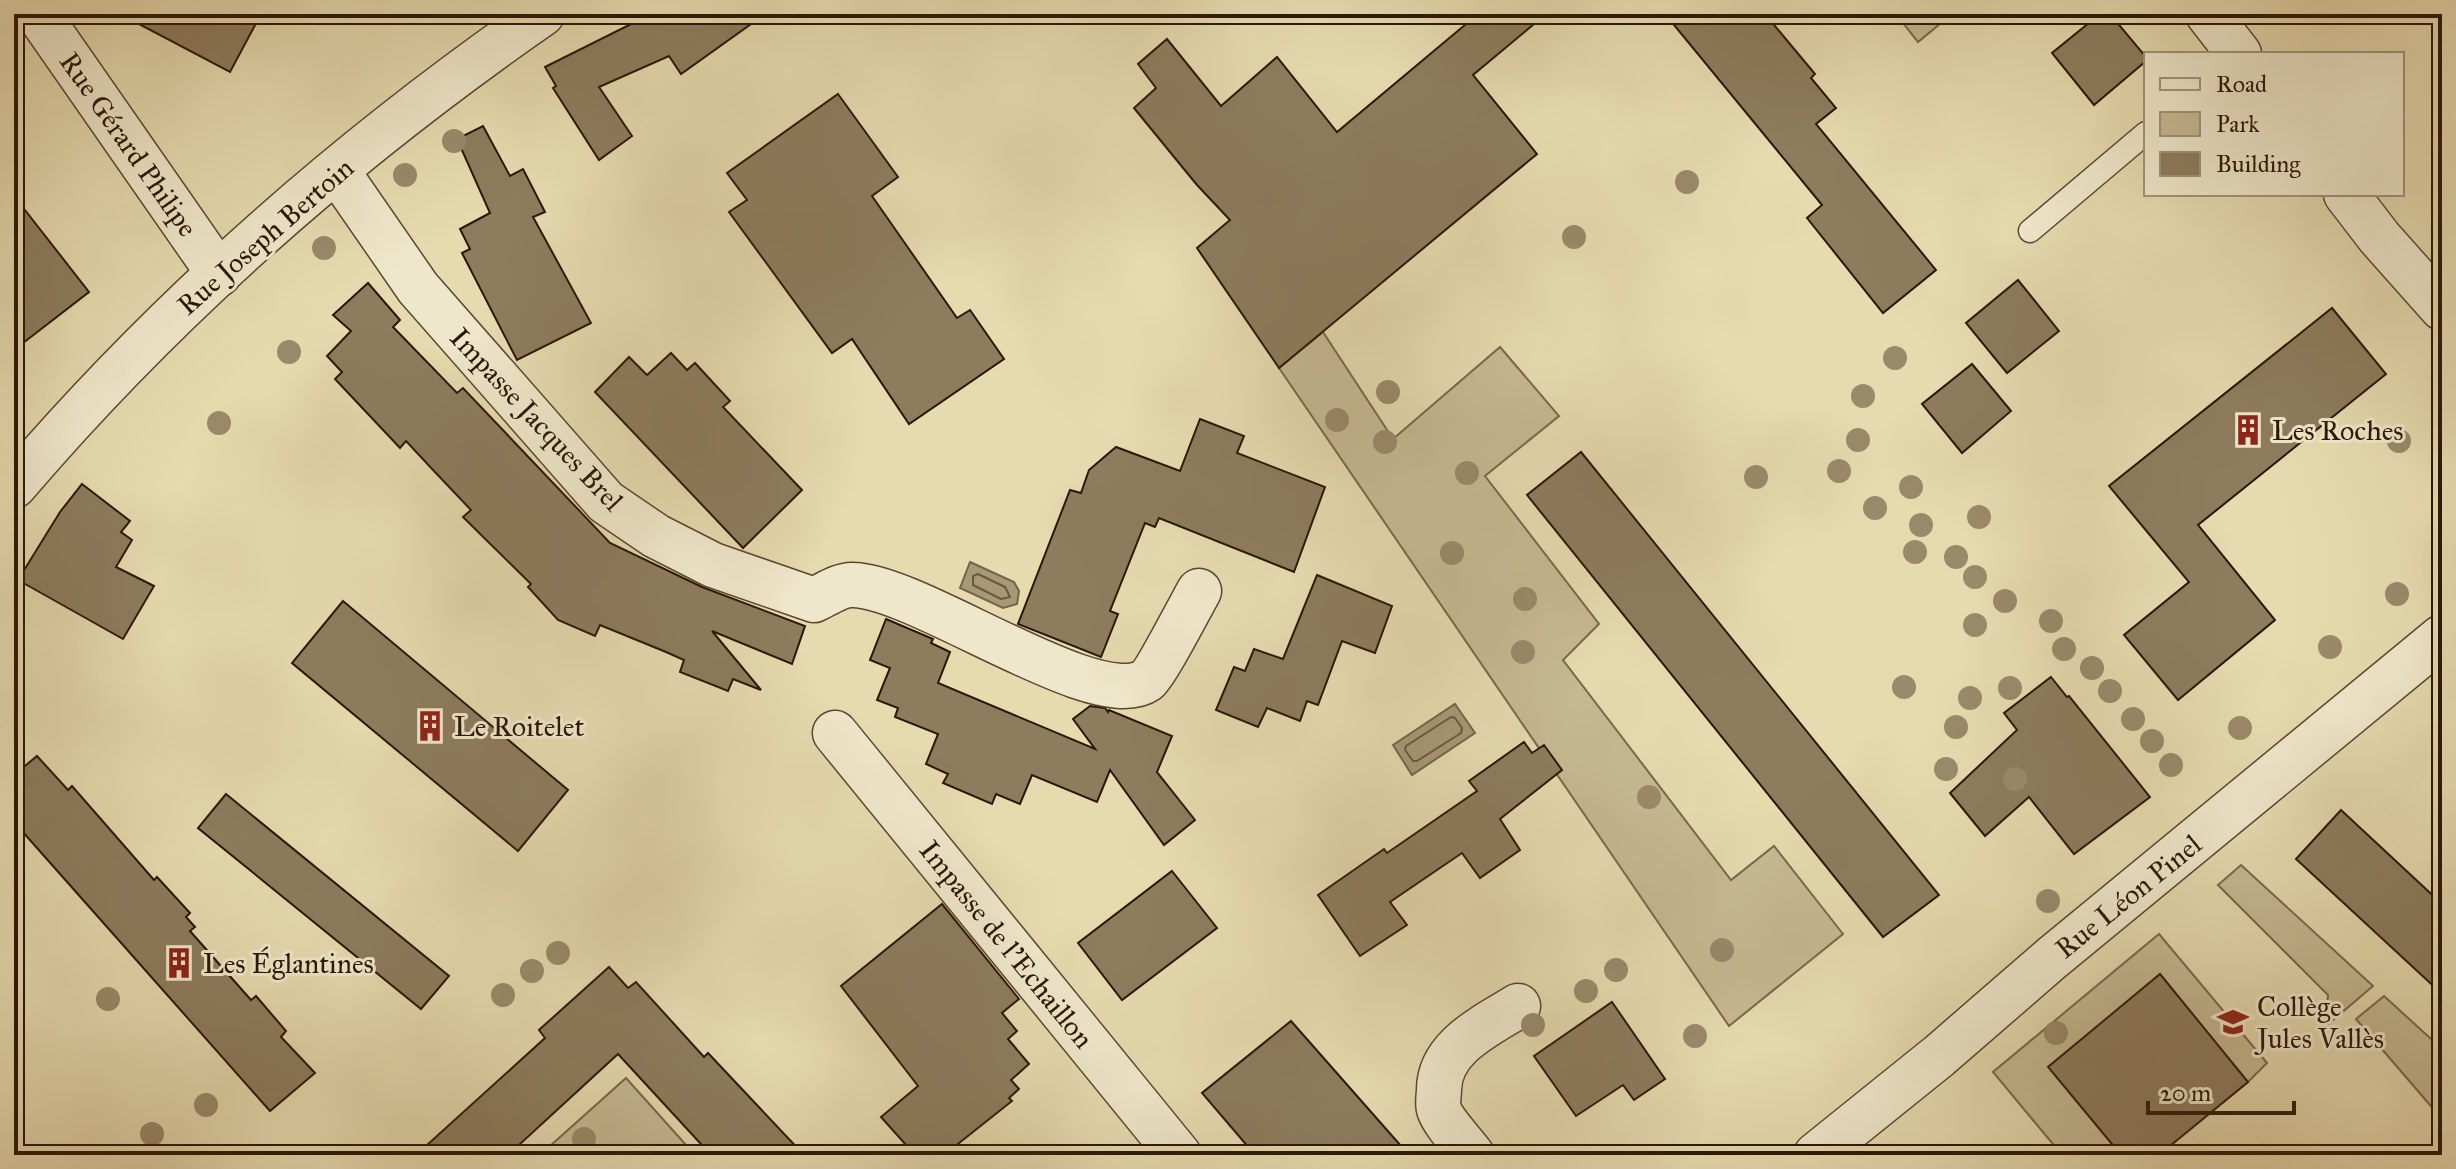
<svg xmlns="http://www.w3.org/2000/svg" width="2456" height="1169" font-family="'IM FELL Great Primer',serif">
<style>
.green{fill:#c6b992;stroke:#79684c;stroke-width:2}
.water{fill:#a79876;stroke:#76644a;stroke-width:2}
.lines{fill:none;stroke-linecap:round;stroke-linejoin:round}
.shore{stroke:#6a583e;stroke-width:2}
.building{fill:#8d7c5e;stroke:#2c1707;stroke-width:2}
.service-casing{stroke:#5a4831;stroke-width:25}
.minor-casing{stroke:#5a4831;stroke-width:47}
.tertiary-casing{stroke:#5a4831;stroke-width:47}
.service{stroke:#efe7cb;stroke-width:22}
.minor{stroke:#efe7cb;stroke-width:44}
.tertiary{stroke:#efe7cb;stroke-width:44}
.tree{fill:#998a6a}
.labels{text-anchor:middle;stroke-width:6;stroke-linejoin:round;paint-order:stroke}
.street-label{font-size:28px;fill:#2c1707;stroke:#efe7cb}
.poi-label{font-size:28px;fill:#2c1707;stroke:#efe7cb;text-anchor:start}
</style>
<rect width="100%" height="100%" fill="#e6daaf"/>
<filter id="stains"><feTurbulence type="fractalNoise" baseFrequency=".0025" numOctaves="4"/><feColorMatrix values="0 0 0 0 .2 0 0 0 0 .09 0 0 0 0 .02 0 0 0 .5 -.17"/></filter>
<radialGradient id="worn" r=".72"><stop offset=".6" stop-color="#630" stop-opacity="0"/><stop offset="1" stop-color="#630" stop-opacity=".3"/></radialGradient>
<g class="green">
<polygon points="1896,14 1952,14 1918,42"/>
<polygon points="1323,332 1393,439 1500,347 1559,416 1485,476 1599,624 1563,660 1731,880 1774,846 1843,934 1729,1026 1279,368"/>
<polygon points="2241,865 2373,986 2325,1027 2328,995 2218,885"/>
<polygon points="2159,934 2267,1063 2248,1082 2160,975 2121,1155 2062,1155 1993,1072"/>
<polygon points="2384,996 2442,1049 2442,1119 2356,1019"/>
<polygon points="626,1078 695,1155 540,1155"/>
</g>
<g class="water">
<polygon points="970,562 1014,582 1019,591 1017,604 1003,608 960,588"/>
<polygon points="1455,704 1475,733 1412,775 1393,745"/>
</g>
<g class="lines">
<g class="shore">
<polygon points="978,574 1005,587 1010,597 1001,599 973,585 973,576"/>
<polygon points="1451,717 1455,718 1462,728 1461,733 1417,761 1413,761 1405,750 1406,746"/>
</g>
</g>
<g class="building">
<polygon points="120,14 261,14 230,72"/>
<polygon points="651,14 765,14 681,74 669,56 599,87 632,136 599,160 553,88 556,86 545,67"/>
<polygon points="1478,14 1546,14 1473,75 1537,154 1279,368 1197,248 1230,220 1197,185 1134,108 1156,88 1138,64 1167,39 1221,106 1277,57 1337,132"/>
<polygon points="1665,14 1765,14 1815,74 1811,78 1836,108 1816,124 1936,270 1883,313 1807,218 1822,205"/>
<polygon points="2100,14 2110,14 2146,57 2146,61 2094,105 2052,53"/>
<polygon points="838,94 898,177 872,196 957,318 970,310 1004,359 909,424 852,339 832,353 729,212 747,200 727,173"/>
<polygon points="483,126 510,176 523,169 545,212 533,217 591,323 517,360 462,253 470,249 460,229 490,213 457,139"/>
<polygon points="14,196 89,292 14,350"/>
<polygon points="2018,280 2059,331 2007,373 1966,323"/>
<polygon points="368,283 400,320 393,327 457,393 463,388 610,543 702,587 805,626 792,664 712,631 761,690 733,679 728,691 680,672 684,660 666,652 600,625 595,636 558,620 528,587 531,584 463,517 471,510 434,471 406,441 400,448 335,379 342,372 327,356 351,331 333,315"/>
<polygon points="2332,308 2386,374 2198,525 2275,620 2178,700 2124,635 2189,582 2109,486"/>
<polygon points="671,353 687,370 695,363 730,401 723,407 802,490 743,548 595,392 629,357 647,375"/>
<polygon points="1972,364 2011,411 1962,453 1922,404"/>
<polygon points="1200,419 1244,436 1237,453 1325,487 1294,572 1159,518 1155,527 1145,523 1110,611 1118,614 1101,657 1018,624 1070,490 1081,493 1089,470 1116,447 1180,471"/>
<polygon points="1581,452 1939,895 1883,937 1527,495"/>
<polygon points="82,484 130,521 121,532 132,540 116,567 154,586 123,639 18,580 60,512"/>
<polygon points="1317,575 1392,606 1375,653 1342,641 1318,705 1307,701 1300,721 1267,708 1258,727 1216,710 1234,667 1245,671 1254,649 1283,659"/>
<polygon points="343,601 568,790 518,851 292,663"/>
<polygon points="886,619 933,639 931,643 950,652 938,683 1095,749 1073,719 1090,706 1105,708 1108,712 1109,710 1172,736 1157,772 1195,820 1164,845 1110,770 1097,802 1032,775 1020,804 996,794 992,804 943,783 948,774 926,764 938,734 895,717 898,708 877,700 890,668 870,660"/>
<polygon points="2051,677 2067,697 2069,696 2150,797 2074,854 2029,797 1985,836 1950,793 2017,730 2004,713"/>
<polygon points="1524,742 1532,753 1544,745 1562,770 1500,819 1520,850 1480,878 1462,853 1390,902 1407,925 1360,956 1318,895 1384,849 1387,853 1477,791 1469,781"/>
<polygon points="37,756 68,790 72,786 154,880 157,877 190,913 186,917 195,927 190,931 251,1000 256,996 286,1031 281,1037 315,1073 270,1111 14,822 14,775"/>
<polygon points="226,794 449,976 421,1009 198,828"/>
<polygon points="2341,810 2442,904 2442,994 2296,859"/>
<polygon points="1172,871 1217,928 1122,1000 1078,943"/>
<polygon points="942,904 1019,999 1002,1013 1017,1031 1008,1039 1029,1064 1011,1080 1019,1089 1009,1098 1012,1101 944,1155 915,1155 881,1117 918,1086 841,986"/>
<polygon points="609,967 628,988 636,982 704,1057 708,1053 804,1155 711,1155 618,1054 508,1155 416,1155 545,1038 539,1030"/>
<polygon points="2160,974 2248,1082 2159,1155 2121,1155 2048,1067"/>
<polygon points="1612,1002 1665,1079 1634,1100 1623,1085 1576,1116 1534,1056"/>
<polygon points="1291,1021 1409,1155 1255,1155 1202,1093"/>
</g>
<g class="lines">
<defs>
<polyline id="service" points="2030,231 2146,133"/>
<g id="minor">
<polyline points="38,14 219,274"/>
<polyline points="2208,14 2239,54"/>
<path d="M337,171L418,288L606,502L656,536L713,565L814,600C825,595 841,584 853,585C919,586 1097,715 1147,680C1156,673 1191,605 1199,591"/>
<polyline points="2346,194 2379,237 2442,308"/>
<polyline points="835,733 1179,1155"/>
<path d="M1472,1155C1464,1144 1442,1121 1439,1109C1437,1104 1439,1095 1439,1090C1439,1047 1486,1026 1518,1006"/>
<polyline points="1816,1155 1939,1056 2052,958 2442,637"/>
</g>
<path id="tertiary" d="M14,486C167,307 349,148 542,14"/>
</defs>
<use href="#service" class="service-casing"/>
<use href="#minor" class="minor-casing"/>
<use href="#tertiary" class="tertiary-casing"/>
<use href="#service" class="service"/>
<use href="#minor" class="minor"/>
<use href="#tertiary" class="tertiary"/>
</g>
<g class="tree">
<circle cx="454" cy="141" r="12"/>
<circle cx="405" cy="175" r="12"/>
<circle cx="1687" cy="182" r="12"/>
<circle cx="1574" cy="237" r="12"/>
<circle cx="324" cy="248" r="12"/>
<circle cx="289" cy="352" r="12"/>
<circle cx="1895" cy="358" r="12"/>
<circle cx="1388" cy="392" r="12"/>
<circle cx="1863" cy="396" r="12"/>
<circle cx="1337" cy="420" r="12"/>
<circle cx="219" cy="423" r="12"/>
<circle cx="1858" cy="440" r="12"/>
<circle cx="2399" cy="441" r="12"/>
<circle cx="1385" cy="442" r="12"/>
<circle cx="1839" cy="471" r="12"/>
<circle cx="1467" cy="473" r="12"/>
<circle cx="1756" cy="477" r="12"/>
<circle cx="1911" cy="487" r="12"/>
<circle cx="1875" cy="508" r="12"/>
<circle cx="1979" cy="517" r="12"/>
<circle cx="1921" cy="525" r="12"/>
<circle cx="1915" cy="552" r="12"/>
<circle cx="1452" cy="553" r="12"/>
<circle cx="1956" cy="557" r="12"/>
<circle cx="1975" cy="577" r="12"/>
<circle cx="2397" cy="594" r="12"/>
<circle cx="1525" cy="599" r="12"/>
<circle cx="2005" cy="601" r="12"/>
<circle cx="2051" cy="621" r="12"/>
<circle cx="1975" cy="625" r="12"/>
<circle cx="2330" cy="647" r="12"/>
<circle cx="2064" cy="649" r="12"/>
<circle cx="1523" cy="652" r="12"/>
<circle cx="2092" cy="668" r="12"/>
<circle cx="1904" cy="687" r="12"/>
<circle cx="2010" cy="688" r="12"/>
<circle cx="2110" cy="691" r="12"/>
<circle cx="1970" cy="698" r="12"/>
<circle cx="2133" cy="719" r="12"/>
<circle cx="1956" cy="727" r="12"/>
<circle cx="2240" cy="728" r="12"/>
<circle cx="2152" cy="741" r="12"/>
<circle cx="2171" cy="765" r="12"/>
<circle cx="1946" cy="769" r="12"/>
<circle cx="2015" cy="779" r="12"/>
<circle cx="1649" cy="797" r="12"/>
<circle cx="2048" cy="901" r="12"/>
<circle cx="1722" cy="950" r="12"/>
<circle cx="558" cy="953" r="12"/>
<circle cx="1616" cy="970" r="12"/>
<circle cx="532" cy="971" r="12"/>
<circle cx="1586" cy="991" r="12"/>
<circle cx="503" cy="995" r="12"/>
<circle cx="108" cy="999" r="12"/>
<circle cx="1533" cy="1025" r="12"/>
<circle cx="2056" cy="1033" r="12"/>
<circle cx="1695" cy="1036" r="12"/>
<circle cx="206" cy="1105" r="12"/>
<circle cx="152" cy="1134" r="12"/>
<circle cx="584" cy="1139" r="12"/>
</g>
<defs>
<symbol id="building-bare" viewBox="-9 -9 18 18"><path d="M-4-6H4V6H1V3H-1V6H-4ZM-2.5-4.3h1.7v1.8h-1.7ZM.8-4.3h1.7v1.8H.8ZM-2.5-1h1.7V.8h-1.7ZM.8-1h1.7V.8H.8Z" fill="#8f2418" stroke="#efe7cb" stroke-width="2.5" paint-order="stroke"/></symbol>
<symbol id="school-bare" viewBox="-9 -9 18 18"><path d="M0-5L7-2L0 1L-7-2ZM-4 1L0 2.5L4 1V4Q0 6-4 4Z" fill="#8f2418" stroke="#efe7cb" stroke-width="2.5" paint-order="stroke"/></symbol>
</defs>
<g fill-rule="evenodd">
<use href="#building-bare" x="2226" y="408" width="44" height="44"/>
<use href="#building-bare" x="408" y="704" width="44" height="44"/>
<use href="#building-bare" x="157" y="941" width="44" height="44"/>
<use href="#school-bare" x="2211" y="1000" width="44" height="44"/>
</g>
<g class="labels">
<g class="street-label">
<text transform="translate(129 144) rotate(55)" y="10">Rue Gérard Philipe</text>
<text transform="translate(265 236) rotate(-41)" y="10">Rue Joseph Bertoin</text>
<text transform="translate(537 419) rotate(47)" y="10">Impasse Jacques Brel</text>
<text transform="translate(2128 896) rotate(-39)" y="10">Rue Léon Pinel</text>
<text transform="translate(1007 944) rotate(51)" y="10">Impasse de l'Echaillon</text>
</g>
<g class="poi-label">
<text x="2272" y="440">Les Roches</text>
<text x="454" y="736">Le Roitelet</text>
<text x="203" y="973">Les Églantines</text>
<text x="2257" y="1016">Collège<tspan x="2257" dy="32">Jules Vallès</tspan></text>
</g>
</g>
<rect width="2456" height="1169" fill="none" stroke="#e6daaf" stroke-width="48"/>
<rect x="16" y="16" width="2424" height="1137" fill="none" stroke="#2c1707" stroke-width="4"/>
<rect x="24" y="24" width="2408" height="1121" fill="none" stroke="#2c1707" stroke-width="2"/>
<rect x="2144" y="52" width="260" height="144" fill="#efe7cb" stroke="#a1947d" stroke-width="2"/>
<rect x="2160" y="78" width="40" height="12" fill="#efe7cb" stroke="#a1947d" stroke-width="2"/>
<text x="2216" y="92" font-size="24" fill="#2c1707">Road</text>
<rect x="2160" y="112" width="40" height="24" fill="#c6b992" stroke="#a1947d" stroke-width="2"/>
<text x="2216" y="132" font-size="24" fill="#2c1707">Park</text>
<rect x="2160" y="152" width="40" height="24" fill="#8d7c5e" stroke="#a1947d" stroke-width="2"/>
<text x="2216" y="172" font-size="24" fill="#2c1707">Building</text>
<path d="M2148 1101v12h146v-12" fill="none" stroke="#2c1707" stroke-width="4"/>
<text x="2160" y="1101" font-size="24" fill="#2c1707" stroke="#efe7cb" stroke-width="6" paint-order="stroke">20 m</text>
<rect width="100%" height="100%" filter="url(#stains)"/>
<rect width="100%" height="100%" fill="url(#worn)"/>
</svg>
